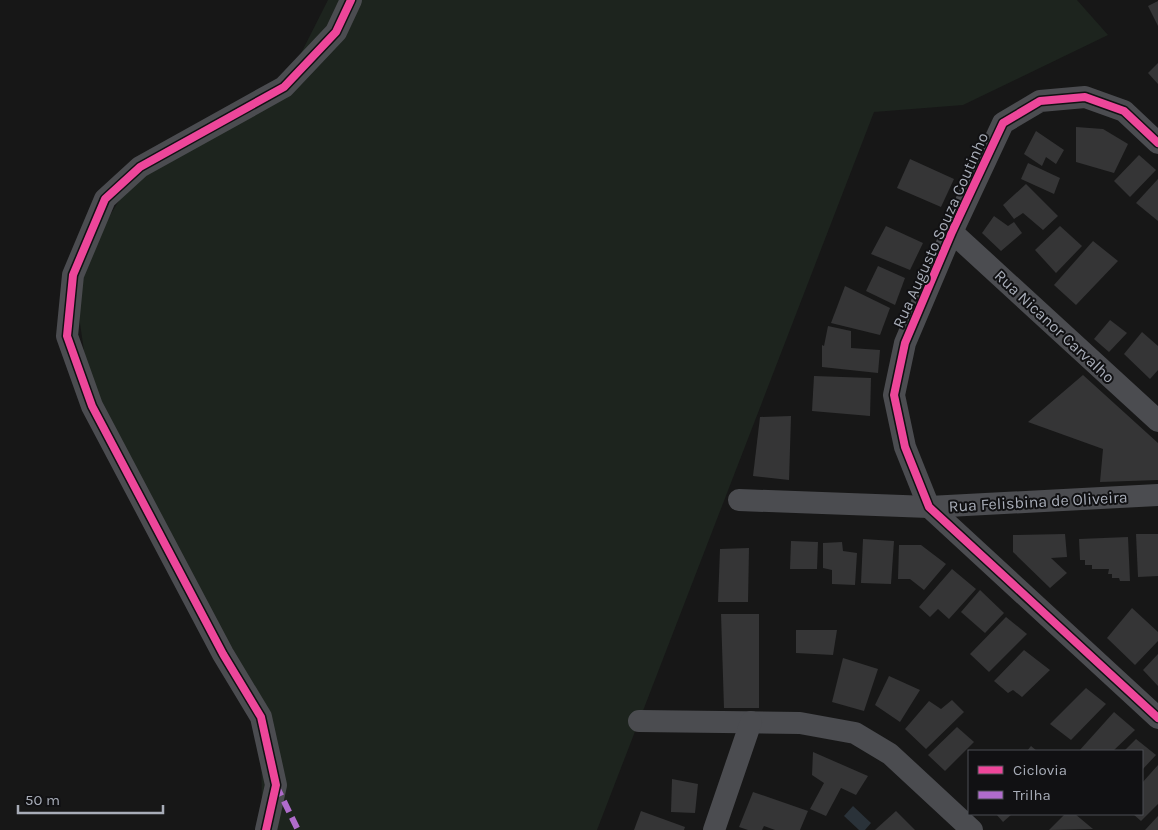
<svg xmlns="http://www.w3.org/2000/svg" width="1158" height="830" font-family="Karla,sans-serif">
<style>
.green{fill:#1d241e}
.water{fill:#2a3239}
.building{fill:#353536}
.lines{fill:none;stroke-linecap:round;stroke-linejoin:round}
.minor{stroke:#4b4c50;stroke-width:22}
.quiet{stroke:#b06ccc;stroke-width:6;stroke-dasharray:12 6;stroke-linecap:butt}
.cycleway-casing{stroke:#111113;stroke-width:11}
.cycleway{stroke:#ed469a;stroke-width:8}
.labels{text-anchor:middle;stroke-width:4;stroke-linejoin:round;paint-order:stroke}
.street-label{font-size:16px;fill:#a8adb8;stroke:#111113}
</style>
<rect width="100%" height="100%" fill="#171717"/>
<polygon class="green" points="328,0 1077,0 1108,35 963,105 874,112 597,830 262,830 261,717 92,406 73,275 140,167 284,87"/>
<polygon class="water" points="853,806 871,823 865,830 859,830 844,816"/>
<g class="building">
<polygon points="1158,1 1158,26 1148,6"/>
<polygon points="1158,63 1158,84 1148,73"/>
<polygon points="1076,127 1103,129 1128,144 1114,173 1076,162"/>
<polygon points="1036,131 1064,150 1056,164 1046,157 1042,166 1024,154"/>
<polygon points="1139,155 1156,170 1130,197 1114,181"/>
<polygon points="910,159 954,179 941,207 897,188"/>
<polygon points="1028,163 1060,178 1054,194 1021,179"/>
<polygon points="1158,179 1158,221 1136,203"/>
<polygon points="1026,184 1058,216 1043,230 1023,213 1014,219 1003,205"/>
<polygon points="994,216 1008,226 1014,222 1022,233 1001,251 982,233"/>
<polygon points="886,226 923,243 910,270 871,254"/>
<polygon points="1060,226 1082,246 1056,273 1035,250"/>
<polygon points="1093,241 1118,261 1076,305 1054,285"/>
<polygon points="878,266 905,278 895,305 866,291"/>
<polygon points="845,286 890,308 880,335 831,323"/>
<polygon points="1110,320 1127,333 1109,352 1094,339"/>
<polygon points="828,326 851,331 851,348 880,350 878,373 822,367 822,345 824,346"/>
<polygon points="1142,332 1158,346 1158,370 1150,379 1124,354"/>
<polygon points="1083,375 1158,443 1158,480 1100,482 1103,449 1028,422"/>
<polygon points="814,376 871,378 870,416 812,411"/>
<polygon points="791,416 789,480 753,476 760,417"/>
<polygon points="1065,534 1067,557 1051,558 1067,573 1050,588 1013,552 1013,535"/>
<polygon points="1136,534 1158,534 1158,576 1138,577"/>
<polygon points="1128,537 1130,581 1120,581 1119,578 1112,578 1112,574 1108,574 1109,569 1092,569 1092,565 1085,565 1085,560 1080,560 1079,539"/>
<polygon points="863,539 894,541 891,584 861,583"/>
<polygon points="791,541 818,542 817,569 790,569"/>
<polygon points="842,542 843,551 857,553 855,585 832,584 832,570 823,568 823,543"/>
<polygon points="899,545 921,545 946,564 924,590 910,579 898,579"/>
<polygon points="749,548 748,602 718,602 720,549"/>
<polygon points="952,569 976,589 949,619 938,609 930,617 919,607"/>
<polygon points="980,590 1004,613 985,633 961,612"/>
<polygon points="1132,608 1158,632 1158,641 1135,665 1107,638"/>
<polygon points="721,614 759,614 759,708 724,708"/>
<polygon points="1006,617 1027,634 989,672 970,654"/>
<polygon points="796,630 837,630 833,655 796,653"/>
<polygon points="1024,650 1050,670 1022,697 1013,690 1008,693 994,681"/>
<polygon points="1158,654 1158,686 1143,670"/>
<polygon points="843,658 878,669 864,711 832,702"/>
<polygon points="889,676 920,690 900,722 875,705"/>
<polygon points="1086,688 1106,704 1071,740 1050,724"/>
<polygon points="952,700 964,712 926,749 905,729 929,701 941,709"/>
<polygon points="1114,712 1135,730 1113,751 1079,751"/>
<polygon points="957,727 974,742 945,771 928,755"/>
<polygon points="1136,739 1156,755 1142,770 1142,751 1124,751"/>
<polygon points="1031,746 1037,751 1027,751"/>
<polygon points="813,752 868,776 856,795 841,788 826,816 810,809 824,783 812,775"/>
<polygon points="1158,765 1158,804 1141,821 1133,814 1142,814 1142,783"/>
<polygon points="672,779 698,784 695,813 671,812"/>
<polygon points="753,792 808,811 800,830 775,830 764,826 762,830 748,830 739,827"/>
<polygon points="641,811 685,827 684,830 634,830"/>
<polygon points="896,811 915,830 875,830"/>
<polygon points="996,814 1012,814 1003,822"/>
<polygon points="1065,814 1075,814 1093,829 1049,830"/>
<polygon points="1158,816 1158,830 1145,830"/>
</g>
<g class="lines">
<g class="minor">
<polyline points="1158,143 1124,111 1085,97 1040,101 1003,123 952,232 905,343 894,395 905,447 929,507 1158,718"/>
<polyline points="952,232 1158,421"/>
<polyline points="739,500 929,507 1158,495"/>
<polyline points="639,721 800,723 855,733 890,754 972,830"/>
<polyline points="266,830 276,785 261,717 223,654 92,406 67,336 73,275 105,199 140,167 284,87 336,32 351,0"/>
<polyline points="714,830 751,722"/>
</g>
<polyline class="quiet" points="276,785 298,830"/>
<defs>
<g id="cycleway">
<polyline points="1158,143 1124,111 1085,97 1040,101 1003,123 952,232 905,343 894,395 905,447 929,507 1158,718"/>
<polyline points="266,830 276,785 261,717 223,654 92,406 67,336 73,275 105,199 140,167 284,87 336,32 351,0"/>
</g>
</defs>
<use href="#cycleway" class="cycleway-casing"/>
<use href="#cycleway" class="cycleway"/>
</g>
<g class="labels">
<g class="street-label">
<text transform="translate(940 230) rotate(-66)" y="6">Rua Augusto Souza Coutinho</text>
<text transform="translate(1055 326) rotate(43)" y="6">Rua Nicanor Carvalho</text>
<text transform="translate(1038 501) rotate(-3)" y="6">Rua Felisbina de Oliveira</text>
</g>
</g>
<rect x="968" y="750" width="175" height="65" fill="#111113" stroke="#4d4f55"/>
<rect x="978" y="766" width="25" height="8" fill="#ed469a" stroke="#4d4f55"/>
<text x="1013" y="775" font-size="15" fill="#a8adb8">Ciclovia</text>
<rect x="978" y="791" width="25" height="8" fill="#b06ccc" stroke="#4d4f55"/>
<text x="1013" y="800" font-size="15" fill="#a8adb8">Trilha</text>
<path d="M18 805v8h145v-8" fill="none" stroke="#a8adb8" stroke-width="2.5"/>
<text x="25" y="805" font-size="15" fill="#a8adb8" stroke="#111113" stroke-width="4" paint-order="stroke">50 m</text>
</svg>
